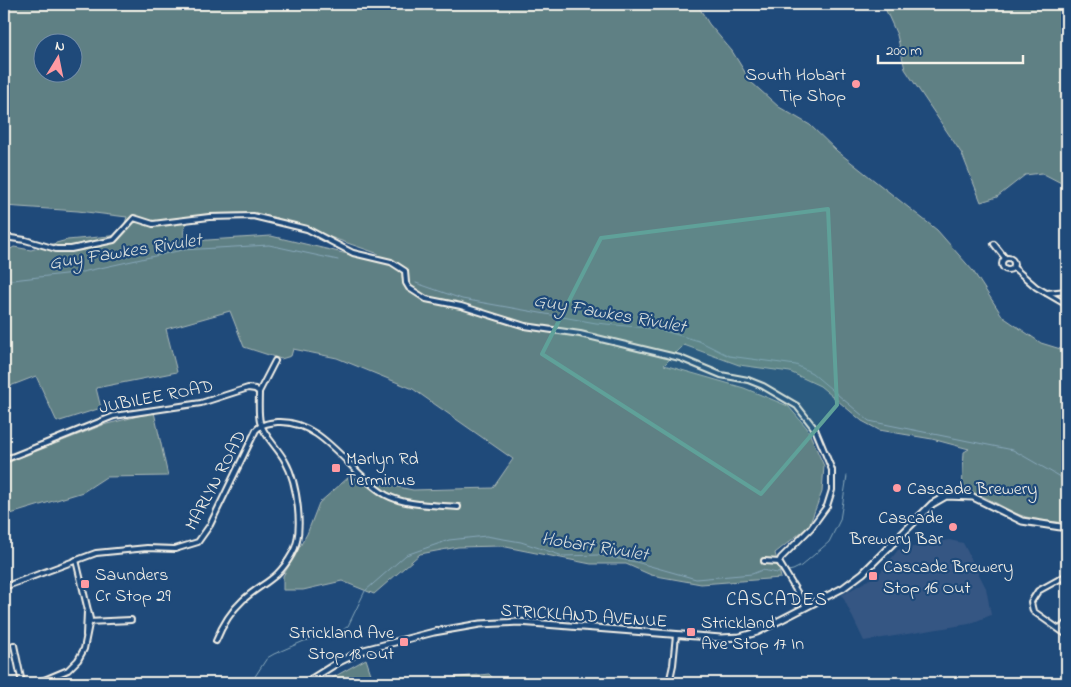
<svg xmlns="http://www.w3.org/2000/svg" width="1071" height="687" font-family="'Indie Flower',sans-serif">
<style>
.built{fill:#365683}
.green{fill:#5f8084;stroke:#aab8b6;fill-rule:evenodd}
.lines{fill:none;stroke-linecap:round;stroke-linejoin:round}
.stream{stroke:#87a7b9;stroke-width:1}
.street-casing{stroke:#f4f1e8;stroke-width:8}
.secondary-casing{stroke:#f4f1e8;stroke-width:9}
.street{stroke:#1f4a7a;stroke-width:4}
.secondary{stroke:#1f4a7a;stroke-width:5}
.marked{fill:#5fa199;fill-opacity:0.2;stroke:#5fa199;stroke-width:4;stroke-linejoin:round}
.poi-dot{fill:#ff9aa2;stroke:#1f4a7a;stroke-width:2}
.labels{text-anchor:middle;stroke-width:4.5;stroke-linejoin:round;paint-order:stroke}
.poi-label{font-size:18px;fill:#f4f1e8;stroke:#1f4a7a;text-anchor:start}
.street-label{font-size:18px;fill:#f4f1e8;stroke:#1f4a7a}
.water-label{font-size:19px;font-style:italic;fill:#d9dfdc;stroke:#1f4a7a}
.neighbourhood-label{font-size:19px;letter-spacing:1px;fill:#f4f1e8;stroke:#1f4a7a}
</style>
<rect width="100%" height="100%" fill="#1f4a7a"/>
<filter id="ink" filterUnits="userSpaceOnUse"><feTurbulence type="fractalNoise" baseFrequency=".02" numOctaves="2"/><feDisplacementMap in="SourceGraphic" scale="10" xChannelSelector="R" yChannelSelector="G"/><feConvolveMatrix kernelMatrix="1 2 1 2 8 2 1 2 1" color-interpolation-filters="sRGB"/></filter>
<g filter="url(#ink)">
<polygon class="built" points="949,540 963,543 986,588 991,615 969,624 864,641 842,595 879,574 898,550"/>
<g class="green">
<path d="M4,4H697L709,24L732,51L751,82L779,107L810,125L837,151L937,230L973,271L1003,317L1041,343L1067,351V523C1049,521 1029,520 1013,512C995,503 981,493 962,490L964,452L969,449L932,439L879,430L862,421L820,386L790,372L739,365L684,345L664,365L744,388L788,406L807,428L824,466L822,492L809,526L775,553L781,578L701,584L651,575L626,564H591L501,546L458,547L420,554L374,594L342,581L303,590H283V576L307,534L319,503L349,477L413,490L493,488L513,459L413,389L337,358L293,349L291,356L281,359L244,347L230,311L166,329L177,372L96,388L101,408L57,422L36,376L5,388L10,408L4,412V253L14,247L31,250L67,240L121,235L127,217L78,211L4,206ZM42,42H72V72H42ZM203,215L278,219L379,254L373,260L271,236L192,241L184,237C182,222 190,220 203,215Z"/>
<polygon points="883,4 1067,4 1067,186 1042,173 1025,175 997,197 981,202 962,154 905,69 897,35"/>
<polygon points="154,412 168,476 106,477 83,492 4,516 4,464 103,425"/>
<polygon points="366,659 374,683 332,683 332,678"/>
<polygon points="489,674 497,682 508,683 405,683"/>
</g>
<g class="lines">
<g class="stream">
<polyline points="4,281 82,272 182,250 269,245 338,260"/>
<polyline points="416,283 462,299 596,323 657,329 699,341 729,356 796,365 812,373 869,421 1013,450 1067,481"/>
<polyline points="248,683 254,678 267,658 274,654 304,641 338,634 348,626 365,591 406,555 449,540 486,536 521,542 563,556 598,555 636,562 696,579 752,574 762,570 777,573 793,570 801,566 829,542 840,520 847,476"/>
</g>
<defs>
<g id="street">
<polyline points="4,237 25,240 56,249 71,249 114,240 134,218 153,224 209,217 253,216 307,229 353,253 391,262 405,271 406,283 409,288 426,299 461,306 525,326 580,334 680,358 721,375 748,380 763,386 797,406 815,429 832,470 832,490 827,506 811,528 781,558 779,562 806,607"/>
<polyline points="994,244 1005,258"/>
<circle cx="1008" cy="264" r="6"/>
<polyline points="1013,267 1036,287 1067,305"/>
<polyline points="1047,293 1067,291"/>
<polyline points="4,460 114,416 201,403 248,388 255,389 259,392 275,361"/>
<polyline points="764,561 779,562"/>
<polyline points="1067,575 1038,591 1031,602 1033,611 1067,635"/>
<path d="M4,587L96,553L147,548L175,549L198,542L210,525L256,430C261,424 269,423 277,422C323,419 350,474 386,495C406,506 436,505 458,507"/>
<polyline points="87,622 131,620"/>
<polyline points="1060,629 1067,622"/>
<polyline points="86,635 87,612"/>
<path d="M216,641C222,626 230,612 243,600C263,582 277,581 292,554C305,533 297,482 285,461C278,448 264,436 260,422C258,413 259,402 259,392"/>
<polyline points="14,645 22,683"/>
<polyline points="37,683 68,670 78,660 84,649 90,619 76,560"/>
<polyline points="669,683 673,665 676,635"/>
</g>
<polyline id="secondary" points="305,683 337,663 364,650 434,632 480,624 519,622 721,638 740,637 757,632 843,588 863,573 932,504 946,496 973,497 1022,521 1067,528"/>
</defs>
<use href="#street" class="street-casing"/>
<use href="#secondary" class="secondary-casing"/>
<use href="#street" class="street"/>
<use href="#secondary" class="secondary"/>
</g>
</g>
<path class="marked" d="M828,209L837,405L761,494L542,354L601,238Z"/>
<g class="poi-dot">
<circle cx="856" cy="84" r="5"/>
<rect x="331" y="463" width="10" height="10" rx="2.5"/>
<circle cx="897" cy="488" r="5"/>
<circle cx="953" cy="527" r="5"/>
<rect x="868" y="571" width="10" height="10" rx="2.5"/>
<rect x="80" y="579" width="10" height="10" rx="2.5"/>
<rect x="686" y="627" width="10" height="10" rx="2.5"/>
<rect x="399" y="637" width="10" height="10" rx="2.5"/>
</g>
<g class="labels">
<g class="poi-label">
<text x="846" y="80" text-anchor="end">South Hobart<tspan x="846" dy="21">Tip Shop</tspan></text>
<text x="346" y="464">Marlyn Rd<tspan x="346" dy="21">Terminus</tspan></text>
<text x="907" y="494">Cascade Brewery</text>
<text x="943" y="523" text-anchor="end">Cascade<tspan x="943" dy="21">Brewery Bar</tspan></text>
<text x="883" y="572">Cascade Brewery<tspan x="883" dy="21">Stop 16 Out</tspan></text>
<text x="95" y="580">Saunders<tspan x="95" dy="21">Cr Stop 29</tspan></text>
<text x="701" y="628">Strickland<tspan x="701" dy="21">Ave Stop 17 In</tspan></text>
<text x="394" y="638" text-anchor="end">Strickland Ave<tspan x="394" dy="21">Stop 18 Out</tspan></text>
</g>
<g class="street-label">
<text transform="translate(156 396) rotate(-11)" y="6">JUBILEE ROAD</text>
<text transform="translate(215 480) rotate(-62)" y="6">MARLYN ROAD</text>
<text transform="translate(584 615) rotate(4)" y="6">STRICKLAND AVENUE</text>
</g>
<g class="water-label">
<text transform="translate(125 250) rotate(-9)" y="7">Guy Fawkes Rivulet</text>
<text transform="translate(610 312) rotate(10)" y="7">Guy Fawkes Rivulet</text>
<text transform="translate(595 545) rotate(9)" y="7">Hobart Rivulet</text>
</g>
<g class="neighbourhood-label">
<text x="777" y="605">CASCADES</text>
</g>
</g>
<rect width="1071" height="687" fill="none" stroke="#1f4a7a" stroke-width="20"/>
<rect x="10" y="10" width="1051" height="667" fill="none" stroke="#f4f1e8" stroke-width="2" filter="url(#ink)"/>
<g transform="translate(58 58) rotate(10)"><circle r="24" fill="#1f4a7a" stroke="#748da6"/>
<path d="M0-4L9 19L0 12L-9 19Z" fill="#ff9aa2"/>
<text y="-8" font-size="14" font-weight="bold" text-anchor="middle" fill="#f4f1e8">N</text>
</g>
<path d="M878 55v8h145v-8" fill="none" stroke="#f4f1e8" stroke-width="2.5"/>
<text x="886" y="55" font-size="15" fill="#f4f1e8" stroke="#1f4a7a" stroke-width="4" paint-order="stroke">200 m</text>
</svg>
